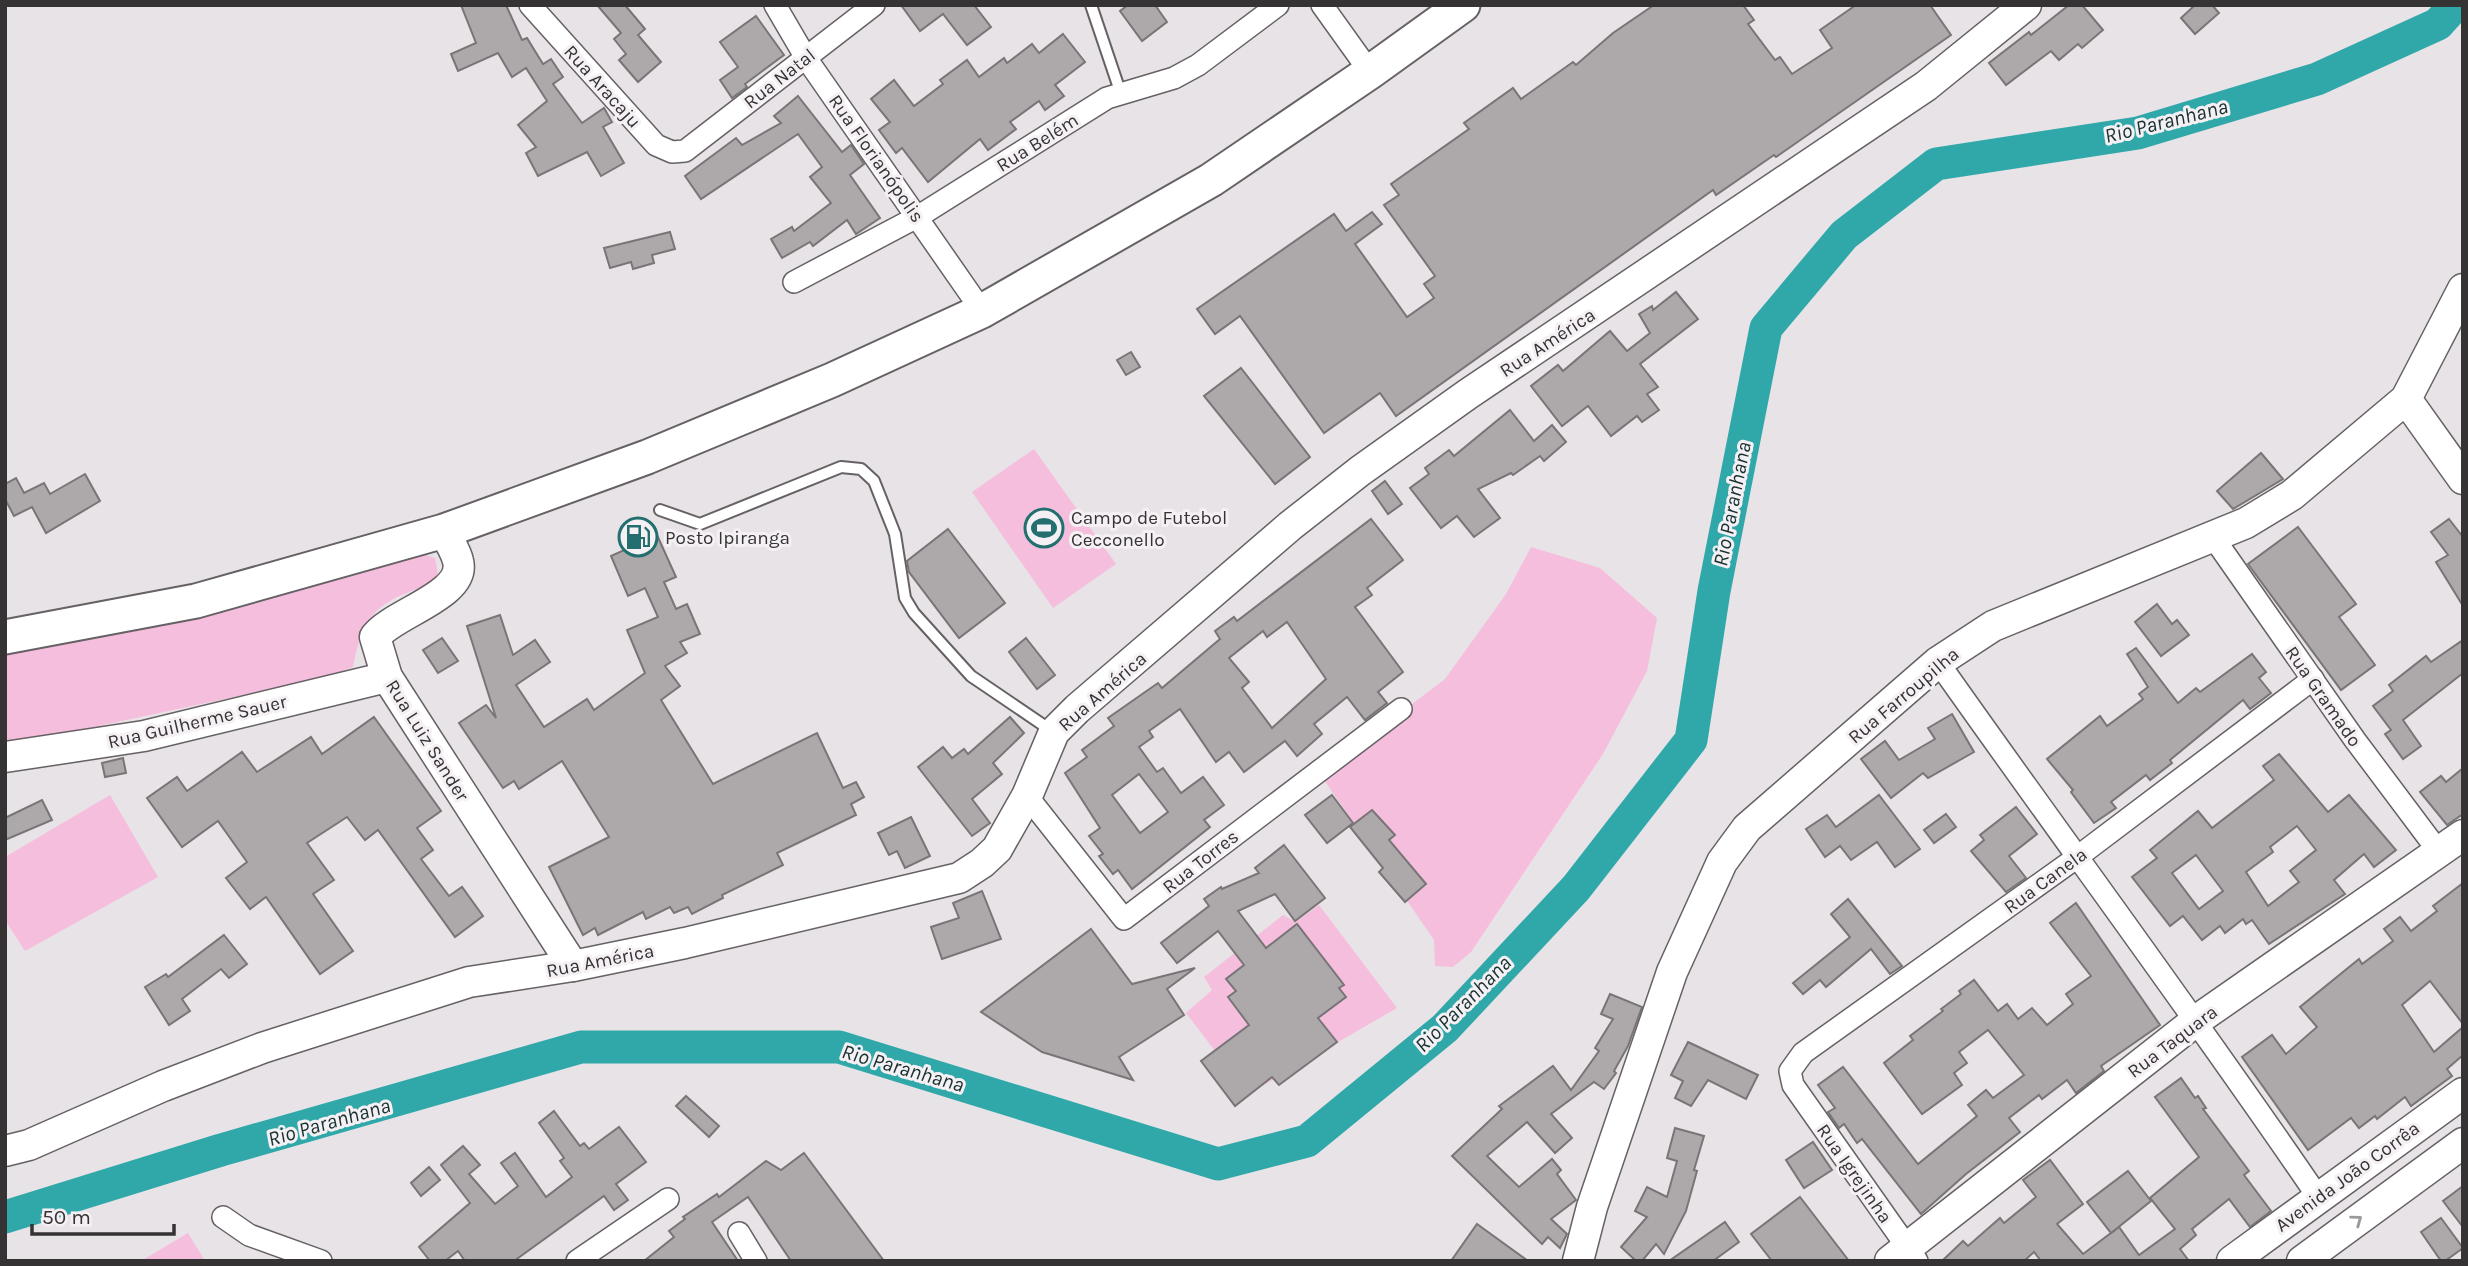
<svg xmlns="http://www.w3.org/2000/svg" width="2468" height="1266" font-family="Karla,sans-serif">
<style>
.green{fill:#f6bedd}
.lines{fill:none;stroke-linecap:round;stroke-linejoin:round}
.river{stroke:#30a8aa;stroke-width:33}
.building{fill:#ada9ab;stroke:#797577;stroke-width:2;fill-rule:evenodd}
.lane-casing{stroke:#656164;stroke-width:14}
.street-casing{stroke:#656164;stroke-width:24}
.secondary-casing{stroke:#656164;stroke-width:33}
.primary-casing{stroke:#656164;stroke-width:37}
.lane{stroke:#fff;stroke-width:10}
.street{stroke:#fff;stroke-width:21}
.secondary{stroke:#fff;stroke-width:30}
.primary{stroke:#fff;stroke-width:33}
.oneway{stroke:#9a999a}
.labels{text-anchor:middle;stroke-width:6;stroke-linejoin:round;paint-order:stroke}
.street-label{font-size:19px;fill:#353334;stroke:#f5f0f3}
.poi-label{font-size:19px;fill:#353334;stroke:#f5f0f3;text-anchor:start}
.water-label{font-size:21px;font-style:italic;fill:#173131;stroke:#f5f0f3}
</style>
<rect width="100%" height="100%" fill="#e8e3e6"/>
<g class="green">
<polygon points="1034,449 1116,564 1053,608 972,492"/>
<polygon points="1531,547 1600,568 1657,618 1647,671 1603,754 1471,952 1453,967 1435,966 1434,940 1320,774 1445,679 1506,594"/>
<path d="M422,554L435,558L438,574C425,590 408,590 390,601C364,616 359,639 353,667L323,678L5,746V653Z"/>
<polygon points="110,795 158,877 25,951 5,920 5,857"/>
<polygon points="1319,905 1397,1008 1248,1094 1186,1013 1212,990 1204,977 1283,915 1296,922"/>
<polygon points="188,1233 205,1261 141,1261"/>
</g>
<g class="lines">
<polyline class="river" points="5,1217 221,1150 581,1047 839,1047 1218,1164 1307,1141 1445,1028 1576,888 1691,740 1714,591 1766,328 1844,235 1936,164 2138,133 2317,79 2438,24 2455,5"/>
</g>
<g class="building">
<polygon points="461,5 506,5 522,40 527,38 543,64 551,59 563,77 553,84 582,123 604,108 612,122 603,127 624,163 601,176 587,152 538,176 526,153 536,147 518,125 547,101 526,68 512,77 498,53 458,71 451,54 476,43"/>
<polygon points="597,5 625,5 645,29 638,35 661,62 638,82 619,60 626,54 614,39 621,33"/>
<polygon points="901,5 974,5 991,27 967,45 943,14 920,31"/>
<polygon points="1128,5 1155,5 1167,22 1142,41 1120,11"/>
<polygon points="1654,5 1743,5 1754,20 1748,24 1775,60 1780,57 1792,74 1832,48 1820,30 1856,5 1930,5 1951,35 1776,157 1774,155 1716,195 1713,190 1396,416 1380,393 1324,433 1240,316 1215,334 1197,309 1334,214 1346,231 1372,212 1382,224 1355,244 1407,317 1434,298 1424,284 1435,276 1384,205 1399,195 1391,184 1469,129 1464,123 1513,88 1521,99 1573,62 1576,65 1613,33"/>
<polygon points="2069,5 2082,5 2103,30 2082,48 2078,44 2059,60 2051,51 2006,85 1989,63 2029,32 2031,35"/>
<polygon points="2195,5 2212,5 2219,13 2195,34 2181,18"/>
<polygon points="756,16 784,55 745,84 747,87 732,98 720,80 738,67 720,42"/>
<polygon points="1063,34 1085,62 1055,85 1064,96 1045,110 1039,101 1010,122 1016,129 988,150 980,139 928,182 902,148 896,153 879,130 890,122 871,99 894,80 914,106 943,84 940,80 967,60 979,77 1004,58 1007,63 1032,44 1039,53"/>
<polygon points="798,96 842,152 851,145 864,164 850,175 880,218 856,234 847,220 813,246 810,242 782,258 771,239 792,227 794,231 831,203 810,177 822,167 798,134 701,199 685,176 736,138 742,145 781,123 774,116"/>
<polygon points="670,232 675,249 652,255 654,263 633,269 631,262 610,268 604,248"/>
<polygon points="1676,292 1698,319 1640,364 1658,387 1647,394 1659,410 1642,422 1637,416 1611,436 1588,406 1562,426 1531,386 1558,365 1563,371 1610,331 1627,351 1650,333 1639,314 1652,306 1653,310"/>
<polygon points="1131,352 1140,367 1126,375 1117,360"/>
<polygon points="1241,368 1310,457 1275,484 1204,396"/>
<polygon points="1510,410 1534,441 1552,425 1566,442 1544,461 1540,456 1513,475 1511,473 1478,489 1500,518 1474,537 1457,516 1441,528 1410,488 1429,474 1425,468 1449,450 1454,456"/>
<polygon points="2261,453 2283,479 2233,509 2217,491"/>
<polygon points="85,474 100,501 46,533 32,507 14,516 5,499 5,484 16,478 24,493 44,483 50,494"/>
<polygon points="1385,481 1402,504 1388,514 1372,491"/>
<path d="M1371,519L1403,560L1367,588L1372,595L1355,607L1403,672L1378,692L1387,703L1365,720L1347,697L1314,724L1322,734L1297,756L1285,741L1244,772L1229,752L1216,762L1180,709L1149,731L1153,737L1139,747L1157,772L1163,768L1181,793L1203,777L1224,805L1204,820L1210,827L1132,889L1118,870L1113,874L1099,856L1103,854L1089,836L1100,828L1065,773L1087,757L1082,750L1114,726L1108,718L1158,683L1162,688L1220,639L1215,631L1234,617L1237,621ZM1287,622L1326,679L1272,728L1242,688L1249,682L1229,658L1263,631L1267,637ZM1139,774L1168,812L1140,833L1112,795Z"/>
<polygon points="2449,519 2463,537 2463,606 2436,562 2448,555 2431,532"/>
<polygon points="2298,527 2356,604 2339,617 2375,665 2341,690 2248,564"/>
<polygon points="948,529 1005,603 959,638 909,572 907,561"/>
<polygon points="657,535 676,577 664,582 676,609 687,604 700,634 680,642 687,653 665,666 680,686 661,700 713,784 817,733 843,788 856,782 864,797 851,804 856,815 777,853 783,865 722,895 723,898 692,914 688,907 674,913 670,907 646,919 643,912 598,935 595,928 583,935 549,867 609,837 562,761 519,789 514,781 503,788 459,723 486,705 496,718 467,626 500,615 513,655 535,640 550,662 516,685 544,727 587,699 594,710 645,673 627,630 658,617 645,588 628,596 611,556"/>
<polygon points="2157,604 2172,624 2177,620 2189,635 2161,656 2135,622"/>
<polygon points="442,638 458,661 438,673 423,650"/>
<polygon points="1026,638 1055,675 1037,689 1009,652"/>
<polygon points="2463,640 2463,673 2403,720 2421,746 2403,759 2385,734 2391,730 2373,706 2393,691 2389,685 2426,656 2431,662"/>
<polygon points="2136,648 2178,703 2196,688 2200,692 2252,654 2266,672 2259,678 2271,693 2250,709 2243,700 2170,760 2172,763 2150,780 2146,775 2111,802 2116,808 2094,823 2071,792 2073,790 2047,759 2100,716 2107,726 2143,699 2139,694 2148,687 2127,654"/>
<polygon points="1952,714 1974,752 1928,778 1923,773 1891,798 1861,759 1885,741 1899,760 1935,739 1928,728"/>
<polygon points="374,717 441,811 417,828 433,850 421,859 449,896 462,887 483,916 455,937 378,830 365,840 347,817 307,843 334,880 313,894 353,951 320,974 266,897 250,909 226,878 247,862 218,821 182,847 147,798 177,777 187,791 242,752 257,772 311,737 322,754"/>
<polygon points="1010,717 1024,733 993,763 1002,774 972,799 990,823 972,836 918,767 943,747 952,758 964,749 968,754"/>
<path d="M2279,754L2328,812L2349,795L2396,850L2374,867L2364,854L2334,880L2345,894L2269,944L2252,920L2246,924L2243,919L2225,933L2220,926L2202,940L2183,916L2170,926L2132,877L2157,858L2150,850L2198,811L2212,828L2274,780L2263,766ZM2297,826L2316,850L2290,871L2299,882L2268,906L2246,872L2273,852L2270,847ZM2196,855L2223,891L2199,909L2172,873Z"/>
<polygon points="123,758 126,773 105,777 102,763"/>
<polygon points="2463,768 2463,814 2447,825 2420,792 2441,776 2446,782"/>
<polygon points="1332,795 1353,823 1327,843 1305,815"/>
<polygon points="1879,795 1920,849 1895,867 1877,842 1851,860 1840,846 1825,857 1806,829 1827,815 1836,827"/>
<polygon points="42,800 52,820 5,840 5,818"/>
<polygon points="2016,807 2037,834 2009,856 2026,878 2006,892 1971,851 1984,840 1980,835"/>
<polygon points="1372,810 1395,835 1389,840 1426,884 1405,902 1379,872 1383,868 1350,827"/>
<polygon points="1946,814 1956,827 1934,843 1924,830"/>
<polygon points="911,817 930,856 905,868 897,851 889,855 878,833"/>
<polygon points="1284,845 1325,898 1295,921 1275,894 1238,911 1266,948 1297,924 1344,985 1339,988 1346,997 1318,1018 1337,1042 1279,1085 1272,1077 1235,1106 1201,1061 1249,1025 1228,997 1236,991 1226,979 1244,965 1218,931 1177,963 1161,943 1209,906 1204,899 1221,887 1222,889 1259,873 1255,868"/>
<polygon points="2463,883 2463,1024 2430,981 2402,1005 2434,1052 2463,1027 2463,1055 2447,1069 2452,1076 2411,1106 2405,1097 2377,1119 2375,1116 2359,1128 2351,1118 2308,1150 2242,1057 2272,1035 2286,1054 2317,1027 2300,1007 2359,959 2362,964 2393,941 2384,929 2400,917 2411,931 2437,911 2433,906"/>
<polygon points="982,891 1001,939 942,959 931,927 959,918 953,903"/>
<polygon points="1848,899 1902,966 1890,974 1871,949 1826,987 1820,980 1803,994 1793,983 1850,937 1831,914"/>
<polygon points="2076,903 2160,1025 2101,1066 2104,1071 2076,1093 2067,1080 2042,1099 2039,1095 2009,1118 2020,1132 1966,1174 1921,1214 1862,1139 1857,1143 1844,1124 1839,1128 1828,1112 1835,1108 1818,1085 1843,1067 1918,1164 1977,1116 1968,1105 1986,1090 1993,1098 2024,1075 1988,1030 1959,1052 1967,1063 1954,1073 1962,1085 1922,1114 1884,1063 1913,1040 1910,1036 1943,1011 1941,1009 1961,994 1959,991 1974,980 1998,1011 2007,1004 2018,1019 2032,1008 2047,1025 2073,1004 2066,994 2091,976 2050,923"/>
<polygon points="1091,929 1132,984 1195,968 1167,989 1184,1015 1119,1057 1133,1080 1042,1052 981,1012"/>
<polygon points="224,935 247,964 229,978 221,969 182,999 190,1011 169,1025 145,987 166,974 168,977"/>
<polygon points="1610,994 1642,1007 1628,1046 1614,1071 1616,1073 1604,1089 1594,1082 1551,1114 1572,1138 1555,1153 1527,1122 1487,1156 1519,1187 1552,1159 1561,1170 1557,1174 1576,1200 1551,1219 1567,1234 1560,1248 1548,1237 1542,1244 1452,1156 1502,1109 1499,1106 1553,1066 1571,1090 1599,1051 1595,1048 1613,1019 1601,1014"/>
<polygon points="1688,1042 1758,1075 1746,1099 1708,1080 1691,1106 1675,1098 1683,1081 1671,1075"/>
<polygon points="2181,1078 2195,1098 2198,1096 2206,1108 2203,1109 2249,1171 2244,1175 2271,1211 2250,1227 2229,1199 2192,1229 2196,1235 2180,1249 2189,1261 2041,1261 2034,1252 2024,1261 1942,1261 1963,1241 1968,1246 2000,1218 2004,1223 2036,1197 2023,1180 2050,1160 2083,1204 2057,1224 2083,1254 2119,1227 2139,1255 2175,1229 2150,1198 2199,1157 2155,1097"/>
<polygon points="686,1096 719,1126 709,1137 676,1106"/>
<polygon points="554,1111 580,1146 584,1143 589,1149 619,1127 646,1162 616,1184 628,1200 614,1210 604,1196 514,1261 465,1261 458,1251 445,1261 430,1261 419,1247 470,1203 441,1165 463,1146 480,1165 469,1174 495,1204 518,1186 501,1163 515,1153 546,1197 572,1177 560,1161 564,1158 539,1123"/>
<polygon points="1675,1128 1704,1136 1694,1170 1697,1171 1686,1211 1664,1254 1656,1244 1642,1261 1636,1261 1621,1247 1647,1217 1635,1211 1647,1187 1667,1197 1677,1161 1667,1158"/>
<polygon points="1813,1142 1832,1170 1804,1188 1786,1160"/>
<polygon points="804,1153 884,1261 791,1261 748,1197 712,1222 738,1261 644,1261 674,1237 669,1231 685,1219 683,1217 717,1194 719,1197 766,1161 781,1170"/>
<polygon points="429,1167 440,1180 421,1196 411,1183"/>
<polygon points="2128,1171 2151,1201 2111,1233 2087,1202"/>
<polygon points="2463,1186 2463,1227 2443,1201"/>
<polygon points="1800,1197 1849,1261 1772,1261 1751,1234"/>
<polygon points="2441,1218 2463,1248 2445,1261 2441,1261 2421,1232"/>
<polygon points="1725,1222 1739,1242 1713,1261 1669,1261"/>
<polygon points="1477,1224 1528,1261 1451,1261"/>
</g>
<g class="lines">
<defs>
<g id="lane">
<polyline points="1091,5 1121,94"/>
<polyline points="660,510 700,524 841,467 861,469 874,481 895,534 905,598 914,613 971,676 1052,731"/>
</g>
<g id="street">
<polyline points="530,5 656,145 672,152 685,151 874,5"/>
<polyline points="775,5 806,58 982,311"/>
<polyline points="1322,5 1370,72"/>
<polyline points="794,282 919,216 1107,98 1174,78 1198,65 1278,5"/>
<polyline points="2213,537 2355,740 2439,852"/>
<path d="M1938,662C2064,841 2195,1016 2318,1197"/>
<polyline points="1027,796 1124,919 1401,709"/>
<polyline points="223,1217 249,1235 321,1261"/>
<polyline points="739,1233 756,1261"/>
<polyline points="577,1261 668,1199"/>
<polyline points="1917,1261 1793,1085 1790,1071 1803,1053 2076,858 2313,679"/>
</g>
<g id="secondary">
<polyline points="2406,399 2463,479"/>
<path d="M444,531C448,540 456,551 458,561C467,595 393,613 375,637L387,677L573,966"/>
<polyline points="5,757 144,736 387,677"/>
<polyline points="5,1151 29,1145 163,1086 262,1048 469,982 573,966 685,943 959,878 982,863 997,849 1027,796 1054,732 1077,709 1290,526 1360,471 1468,394 1926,86 2026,5"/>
<polyline points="1578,1261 1592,1207 1672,972 1722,862 1747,828 1938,662 1993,626 2246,523 2292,495 2406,399 2463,289"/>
<polyline points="1890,1261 2197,1020 2463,835"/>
<polyline points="2232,1261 2463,1093"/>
<polyline points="2302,1261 2463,1143"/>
</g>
<polyline id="primary" points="5,637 196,601 444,531 647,457 832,380 982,311 1211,180 1370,72 1463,5"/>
</defs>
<use href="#lane" class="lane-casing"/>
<use href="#street" class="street-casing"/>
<use href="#secondary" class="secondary-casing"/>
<use href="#primary" class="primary-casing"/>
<use href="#lane" class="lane"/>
<use href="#street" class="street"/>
<use href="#secondary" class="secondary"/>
<use href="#primary" class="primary"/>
</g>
<defs><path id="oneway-chevron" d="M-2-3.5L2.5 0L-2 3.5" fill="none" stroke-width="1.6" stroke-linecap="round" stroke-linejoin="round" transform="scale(1.75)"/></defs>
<use class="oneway" href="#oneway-chevron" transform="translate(2357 1220) rotate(-36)"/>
<defs>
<symbol id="stadium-ring" viewBox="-11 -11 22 22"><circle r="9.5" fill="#f5f0f3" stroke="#236f70" stroke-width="1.5"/><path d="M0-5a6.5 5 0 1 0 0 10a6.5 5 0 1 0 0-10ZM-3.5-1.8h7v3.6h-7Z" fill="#236f70"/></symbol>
<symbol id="fuel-ring" viewBox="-11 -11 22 22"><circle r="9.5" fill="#f5f0f3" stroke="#236f70" stroke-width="1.5"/><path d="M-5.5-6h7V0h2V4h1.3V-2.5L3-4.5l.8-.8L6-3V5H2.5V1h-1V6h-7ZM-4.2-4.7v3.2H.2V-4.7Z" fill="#236f70"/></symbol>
</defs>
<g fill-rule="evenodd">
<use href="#stadium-ring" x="1022" y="506" width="44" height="44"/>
<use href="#fuel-ring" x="616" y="515" width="44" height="44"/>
</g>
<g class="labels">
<g class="street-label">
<text transform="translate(779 78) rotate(-38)" y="7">Rua Natal</text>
<text transform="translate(603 86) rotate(48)" y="7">Rua Aracaju</text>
<text transform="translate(1037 142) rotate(-32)" y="7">Rua Belém</text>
<text transform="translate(877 158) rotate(55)" y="7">Rua Florianópolis</text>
<text transform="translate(1547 342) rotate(-33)" y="7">Rua América</text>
<text transform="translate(1102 691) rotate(-41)" y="7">Rua América</text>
<text transform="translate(1903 695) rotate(-40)" y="7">Rua Farroupilha</text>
<text transform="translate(2324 696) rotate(55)" y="7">Rua Gramado</text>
<text transform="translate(197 721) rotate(-13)" y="7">Rua Guilherme Sauer</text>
<text transform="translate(428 740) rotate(58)" y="7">Rua Luiz Sander</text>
<text transform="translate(1200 861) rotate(-38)" y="7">Rua Torres</text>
<text transform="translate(2045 880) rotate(-36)" y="7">Rua Canela</text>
<text transform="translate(600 960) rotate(-11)" y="7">Rua América</text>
<text transform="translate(2172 1041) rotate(-37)" y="7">Rua Taquara</text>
<text transform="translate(1855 1173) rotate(55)" y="7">Rua Igrejinha</text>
<text transform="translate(2347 1176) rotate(-36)" y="7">Avenida João Corrêa</text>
</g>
<g class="poi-label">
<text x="1071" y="524">Campo de Futebol<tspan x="1071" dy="22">Cecconello</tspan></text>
<text x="665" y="544">Posto Ipiranga</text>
</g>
<g class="water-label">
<text transform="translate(2166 121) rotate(-14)" y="7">Rio Paranhana</text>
<text transform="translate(1732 504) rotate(-79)" y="7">Rio Paranhana</text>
<text transform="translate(1463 1004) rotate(-45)" y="7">Rio Paranhana</text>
<text transform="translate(903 1068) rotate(16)" y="7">Rio Paranhana</text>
<text transform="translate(329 1122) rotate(-16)" y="7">Rio Paranhana</text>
</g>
</g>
<rect width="2468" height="1266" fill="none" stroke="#353334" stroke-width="14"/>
<path d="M32 1224v10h142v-10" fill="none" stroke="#353334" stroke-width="3.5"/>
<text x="42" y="1224" font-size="21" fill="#353334" stroke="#f5f0f3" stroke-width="5" paint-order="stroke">50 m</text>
</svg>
